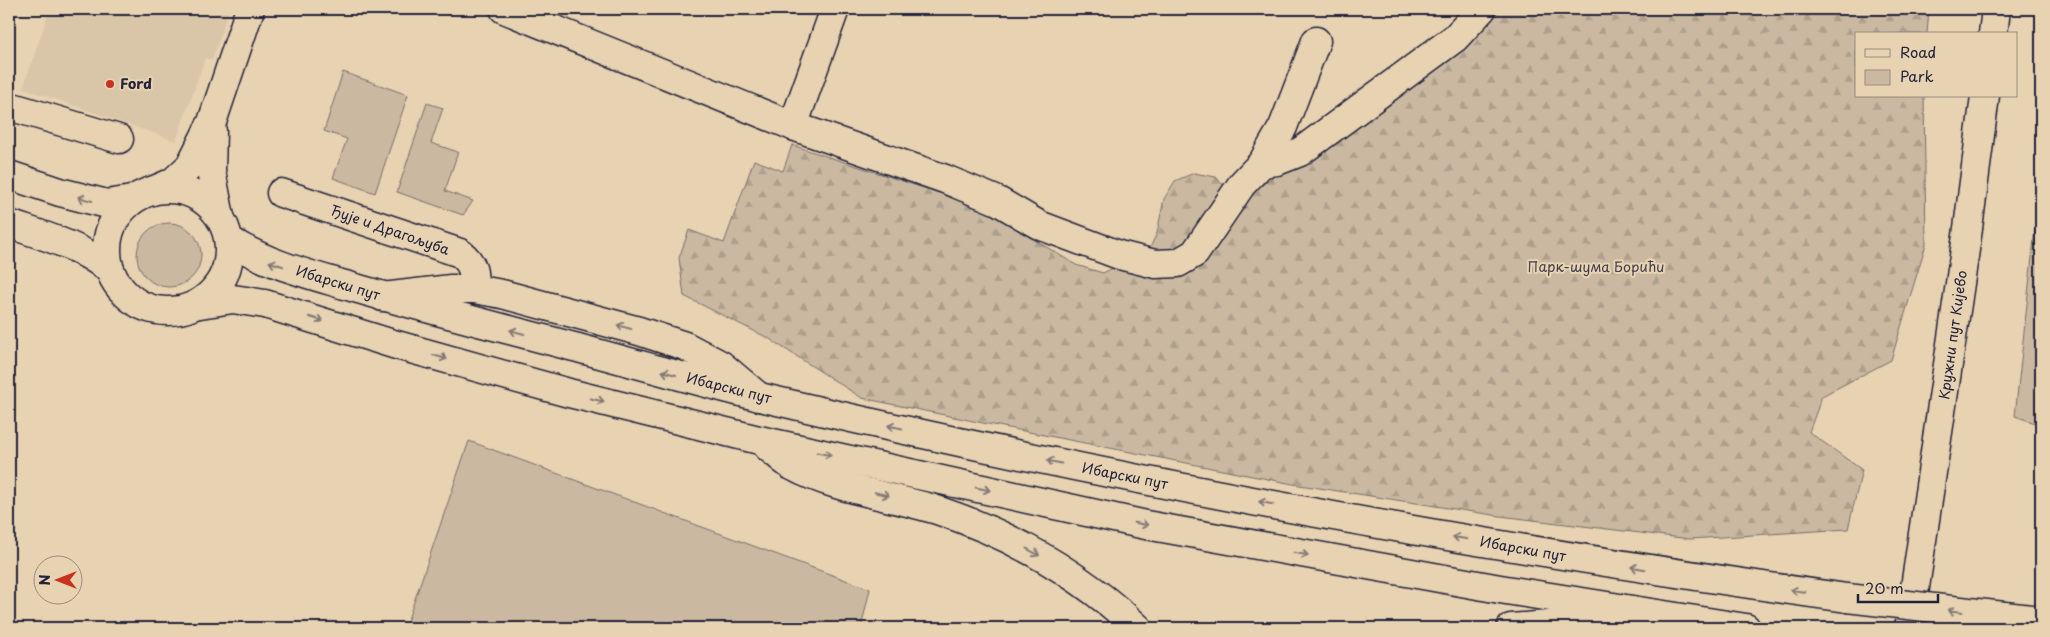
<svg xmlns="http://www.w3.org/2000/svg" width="2050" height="637" font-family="'Playpen Sans',sans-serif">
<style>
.built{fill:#d9c5a8}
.green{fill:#cab9a0;stroke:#766e6e}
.forest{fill:url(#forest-firs);stroke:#766e6e}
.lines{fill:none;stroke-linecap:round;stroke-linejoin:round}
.minor-casing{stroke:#22223b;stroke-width:31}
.major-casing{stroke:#22223b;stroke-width:31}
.minor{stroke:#e7d2b1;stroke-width:28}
.major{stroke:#e7d2b1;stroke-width:28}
.major-bridge-casing{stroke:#22223b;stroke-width:31;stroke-linecap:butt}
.major-bridge{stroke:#e7d2b1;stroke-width:28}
.oneway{stroke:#847a76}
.poi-dot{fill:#c8321e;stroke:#e7d2b1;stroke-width:2}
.labels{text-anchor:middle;stroke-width:4;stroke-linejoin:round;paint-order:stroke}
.poi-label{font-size:14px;font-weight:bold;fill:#22223b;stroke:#e7d2b1;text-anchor:start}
.street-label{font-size:14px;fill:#22223b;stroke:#e7d2b1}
.park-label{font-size:14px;fill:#44404f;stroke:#e7d2b1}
</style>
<defs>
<pattern id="forest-firs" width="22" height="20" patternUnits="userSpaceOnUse" patternTransform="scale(1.25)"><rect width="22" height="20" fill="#cab9a0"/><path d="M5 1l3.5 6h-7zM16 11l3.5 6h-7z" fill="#ad9f8b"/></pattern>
</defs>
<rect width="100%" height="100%" fill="#e7d2b1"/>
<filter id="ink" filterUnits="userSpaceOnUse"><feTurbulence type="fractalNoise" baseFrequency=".02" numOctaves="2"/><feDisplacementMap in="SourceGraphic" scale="10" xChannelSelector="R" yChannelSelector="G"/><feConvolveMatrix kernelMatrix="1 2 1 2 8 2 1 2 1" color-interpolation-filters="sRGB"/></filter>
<g filter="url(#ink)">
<polygon class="built" points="50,9 229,9 212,60 205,58 176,141 23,88"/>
<g class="green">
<polygon points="343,72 408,95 375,193 333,178 347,139 324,131"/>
<polygon points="427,103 443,108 431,143 458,152 445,191 473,201 463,215 397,192"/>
<polygon points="2041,173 2041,425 2015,416"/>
<circle cx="169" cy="255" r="32"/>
<polygon points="469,441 870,589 861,628 405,628"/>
</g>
<polygon class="forest" points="1465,9 1929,9 1927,34 1856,34 1856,96 1924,96 1926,244 1891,360 1822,396 1809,432 1862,470 1848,529 1690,539 1500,516 1293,484 983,423 862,398 768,338 684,296 679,258 689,230 724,243 754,160 783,171 792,145 979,206 1076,265 1103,273 1149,250 1157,233 1164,199 1175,181 1194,173 1216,177 1226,188 1253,192 1455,38"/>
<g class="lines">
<defs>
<g id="minor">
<polyline points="504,9 793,126 945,179 998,201 1039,225 1119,255 1155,264 1178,263 1195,253 1242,184 1262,163 1283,127 1316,41"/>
<polyline points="9,106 119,139"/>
<polyline points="793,126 835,9"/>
<polyline points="212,131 211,171 220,217"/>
<polyline points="1262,163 1277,161 1300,152 1455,38 1482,9"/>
<polyline points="152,191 173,182 190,166 212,122 250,9"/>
<path d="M281,193L460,253C474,264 474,273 474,289"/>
<polyline points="383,297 451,289 474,289 502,294 639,331 685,346 721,365 759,397"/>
</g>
<g id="major">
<polyline points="1993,34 1996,9"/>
<polyline points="9,175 60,192 107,204 132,200"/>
<circle cx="168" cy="250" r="61"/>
<path d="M9,224C44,236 79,245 109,269"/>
<path d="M229,240C265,263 304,273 345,285C419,307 495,326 570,346C635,363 699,382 764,398C1121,482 1483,547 1847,598"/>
<polyline points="200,304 233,299 265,304 393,344 569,393 759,440 1146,525 1500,589 1746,628"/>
<path d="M768,447C776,453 784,461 792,466C836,490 889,495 937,510C1012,535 1080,574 1138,628"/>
<polyline points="2004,616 2041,620"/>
<polyline points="1511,628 1561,624 1622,628"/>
<polyline points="1909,628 1967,236 1985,96"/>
</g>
</defs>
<use href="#minor" class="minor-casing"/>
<use href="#major" class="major-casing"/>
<use href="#minor" class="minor"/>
<use href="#major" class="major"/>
<defs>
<polyline id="major-bridge" points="1847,598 2004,616"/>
</defs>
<use href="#major-bridge" class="major-bridge-casing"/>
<use href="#major-bridge" class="major-bridge"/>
</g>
<defs><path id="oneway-shaft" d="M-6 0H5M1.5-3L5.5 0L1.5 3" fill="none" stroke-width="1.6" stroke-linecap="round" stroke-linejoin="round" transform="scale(1.25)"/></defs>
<g class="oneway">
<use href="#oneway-shaft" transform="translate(85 199) rotate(-165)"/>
<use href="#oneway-shaft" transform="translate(276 264) rotate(-162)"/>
<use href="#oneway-shaft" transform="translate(316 319) rotate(17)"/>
<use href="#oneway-shaft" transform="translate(624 327) rotate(-165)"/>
<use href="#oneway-shaft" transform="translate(517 332) rotate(-165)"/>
<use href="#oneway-shaft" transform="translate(440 357) rotate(16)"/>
<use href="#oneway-shaft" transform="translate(669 373) rotate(-165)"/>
<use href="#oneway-shaft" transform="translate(597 400) rotate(14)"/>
<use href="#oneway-shaft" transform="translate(895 427) rotate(-168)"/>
<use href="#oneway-shaft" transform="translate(824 454) rotate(12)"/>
<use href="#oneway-shaft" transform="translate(1054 462) rotate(-168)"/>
<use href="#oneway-shaft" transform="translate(983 489) rotate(12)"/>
<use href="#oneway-shaft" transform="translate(882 494) rotate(14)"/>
<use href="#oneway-shaft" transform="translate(1266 503) rotate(-169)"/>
<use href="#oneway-shaft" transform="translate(1141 524) rotate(12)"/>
<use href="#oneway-shaft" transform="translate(1460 538) rotate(-170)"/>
<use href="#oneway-shaft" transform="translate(1033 552) rotate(29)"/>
<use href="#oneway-shaft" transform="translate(1301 554) rotate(10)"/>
<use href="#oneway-shaft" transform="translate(1638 568) rotate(-171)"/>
<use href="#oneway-shaft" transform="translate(1798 591) rotate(-172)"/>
<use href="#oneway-shaft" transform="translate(1955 611) rotate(-173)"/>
</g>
</g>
<circle class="poi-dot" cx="110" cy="84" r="5"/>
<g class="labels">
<g class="poi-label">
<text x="120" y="89">Ford</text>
</g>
<g class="street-label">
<text transform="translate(390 230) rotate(19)" y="5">Ђује и Драгољуба</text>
<text transform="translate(338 283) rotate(17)" y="5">Ибарски пут</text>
<text transform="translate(1953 335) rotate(-82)" y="5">Кружни пут Кијево</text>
<text transform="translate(729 388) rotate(14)" y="5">Ибарски пут</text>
<text transform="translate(1125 476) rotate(11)" y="5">Ибарски пут</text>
<text transform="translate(1523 549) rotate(10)" y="5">Ибарски пут</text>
</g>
<g class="park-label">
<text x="1596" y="272">Парк-шума Борићи</text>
</g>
</g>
<rect width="2050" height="637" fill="none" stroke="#e7d2b1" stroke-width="30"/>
<rect x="15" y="15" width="2020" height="607" fill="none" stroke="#22223b" stroke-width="2" filter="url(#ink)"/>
<rect x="1855" y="32" width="162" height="65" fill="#e7d2b1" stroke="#988c82"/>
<rect x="1865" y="49" width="25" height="8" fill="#e7d2b1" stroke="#988c82"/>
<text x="1900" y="58" font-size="15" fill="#22223b">Road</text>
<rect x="1865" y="70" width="25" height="15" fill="#cab9a0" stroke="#988c82"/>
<text x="1900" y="82" font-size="15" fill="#22223b">Park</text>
<g transform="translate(58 580) rotate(270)"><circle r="24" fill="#e7d2b1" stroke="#988c82"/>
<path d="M0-4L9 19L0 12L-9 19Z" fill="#c8321e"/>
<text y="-8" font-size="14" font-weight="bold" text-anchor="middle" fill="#22223b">N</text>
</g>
<path d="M1858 594v8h80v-8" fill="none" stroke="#22223b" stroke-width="2.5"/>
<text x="1865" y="594" font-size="15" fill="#22223b" stroke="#e7d2b1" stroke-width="4" paint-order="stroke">20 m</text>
</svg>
